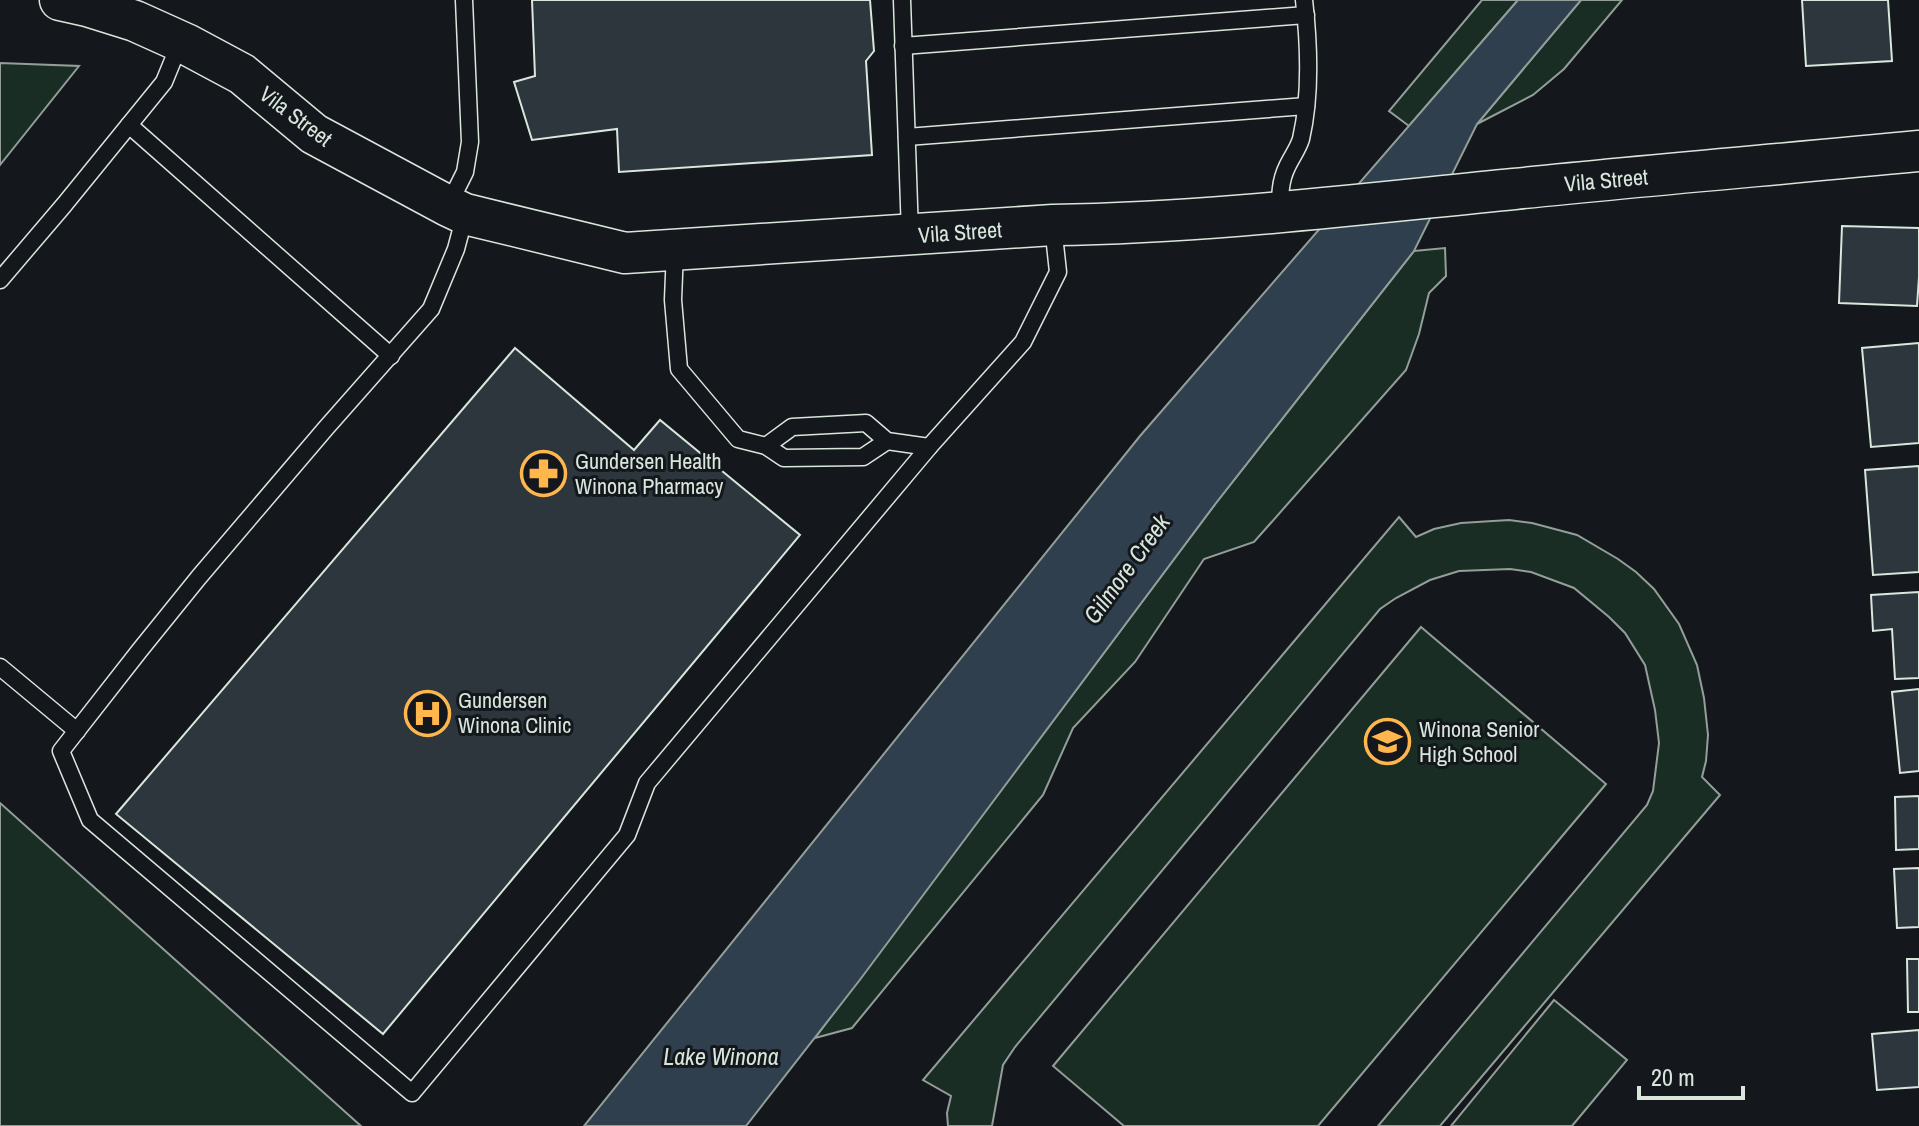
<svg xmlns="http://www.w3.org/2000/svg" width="1919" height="1126" font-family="'Archivo Narrow',sans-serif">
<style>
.green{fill:#1a2d24;stroke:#939e99;stroke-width:2}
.water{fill:#2f3f4d;stroke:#939e99;stroke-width:2}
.building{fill:#2c363c;stroke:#d8e6dc;stroke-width:2}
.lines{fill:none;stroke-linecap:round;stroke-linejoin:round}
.service-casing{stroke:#d8e6dc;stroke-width:19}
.tertiary-casing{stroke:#d8e6dc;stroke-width:43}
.service{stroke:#14181c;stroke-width:16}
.tertiary{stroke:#14181c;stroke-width:40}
.labels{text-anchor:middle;stroke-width:6;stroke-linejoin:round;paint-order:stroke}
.street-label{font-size:22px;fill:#d8e6dc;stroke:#14181c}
.poi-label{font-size:22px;fill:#d8e6dc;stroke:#14181c;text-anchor:start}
.water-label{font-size:24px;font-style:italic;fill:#d8e6dc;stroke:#14181c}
</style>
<rect width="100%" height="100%" fill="#14181c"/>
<g class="green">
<polygon points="1482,0 1518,0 1409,126 1389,111"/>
<polygon points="1581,0 1622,0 1564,69 1533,95 1477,124"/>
<polygon points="0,63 79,66 0,165"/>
<polygon points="1445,248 1446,276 1429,293 1419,334 1406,370 1254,542 1204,559 1135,662 1073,728 1043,795 852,1028 815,1038 1216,503 1414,251"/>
<polygon points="1399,517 1416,537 1434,529 1461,523 1509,520 1532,523 1577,535 1618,559 1636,572 1654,589 1679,624 1697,665 1704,698 1708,735 1706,761 1702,777 1720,795 1440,1126 1378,1126 1647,805 1653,791 1659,743 1655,710 1645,665 1625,633 1609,617 1574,588 1531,572 1510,569 1459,571 1430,580 1396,598 1380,609 1015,1047 1003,1065 992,1126 948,1126 947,1113 951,1096 923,1080"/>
<polygon points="1421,627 1606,784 1318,1126 1124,1126 1053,1066"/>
<polygon points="0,803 361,1126 0,1126"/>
<polygon points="1554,1000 1627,1060 1572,1126 1451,1126"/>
</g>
<polygon class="water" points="1518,0 1581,0 1477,124 1414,251 1216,503 859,981 746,1126 584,1126 1140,436"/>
<g class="building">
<polygon points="532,0 870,0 874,51 866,61 872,155 619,172 617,129 532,140 514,82 535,76"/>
<polygon points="1802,0 1888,0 1892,61 1806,66"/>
<polygon points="1842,226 1919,228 1919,277 1917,306 1839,303"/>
<polygon points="1919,343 1919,443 1871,447 1862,348"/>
<polygon points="515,348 634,450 660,420 800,535 383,1034 116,814"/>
<polygon points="1919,466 1919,572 1873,575 1865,470"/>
<polygon points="1919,592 1919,678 1895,679 1892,629 1873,631 1871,595"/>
<polygon points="1919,689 1919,771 1900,773 1892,692"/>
<polygon points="1919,796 1919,849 1896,850 1895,797"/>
<polygon points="1919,868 1919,927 1897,928 1894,869"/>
<polygon points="1907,959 1919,959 1919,1012 1908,1012"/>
<polygon points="1919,1030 1919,1087 1877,1090 1872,1034"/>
</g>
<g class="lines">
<defs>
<g id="service">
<polyline points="902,0 910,234"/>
<polyline points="903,46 1306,15"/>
<polyline points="129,125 391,356"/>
<polyline points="907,137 1306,106"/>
<polyline points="448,206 465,172 470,142 464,0"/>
<path d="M1280,211C1280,196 1280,181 1287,167C1291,158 1298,149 1301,139C1311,96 1309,44 1304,0"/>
<polyline points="465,215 456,249 431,309 326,428 199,577 140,650 61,751 90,820 412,1093 627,835 647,783 929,447 1023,342 1058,272 1053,226"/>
<polyline points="675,250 673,300 679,369 738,439 766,446 784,458 863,457 887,441"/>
<polyline points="0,280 64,205 164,82 180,43"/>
<polyline points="766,446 792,427 866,423 887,441 929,447"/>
<polyline points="0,667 77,731"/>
</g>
<path id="tertiary" d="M60,0L87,6L135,21L186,44L242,74L314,134L448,206L465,214L625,253L1053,225C1207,223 1361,204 1514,189C1649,175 1784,164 1919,151"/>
</defs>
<use href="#service" class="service-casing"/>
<use href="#tertiary" class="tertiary-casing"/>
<use href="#service" class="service"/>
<use href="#tertiary" class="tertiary"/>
</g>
<defs>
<symbol id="pharmacy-ring" viewBox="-11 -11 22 22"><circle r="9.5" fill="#14181c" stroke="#ffb74d" stroke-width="1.5"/><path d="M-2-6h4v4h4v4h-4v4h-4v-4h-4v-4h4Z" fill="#ffb74d"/></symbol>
<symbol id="hospital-ring" viewBox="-11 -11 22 22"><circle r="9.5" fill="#14181c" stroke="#ffb74d" stroke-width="1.5"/><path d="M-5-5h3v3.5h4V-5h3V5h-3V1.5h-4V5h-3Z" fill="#ffb74d"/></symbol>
<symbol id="school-ring" viewBox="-11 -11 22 22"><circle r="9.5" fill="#14181c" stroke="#ffb74d" stroke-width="1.5"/><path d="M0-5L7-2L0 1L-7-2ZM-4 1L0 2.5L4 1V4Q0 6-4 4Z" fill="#ffb74d"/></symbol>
</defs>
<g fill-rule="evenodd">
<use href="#pharmacy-ring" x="518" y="448" width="51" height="51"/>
<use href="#hospital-ring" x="402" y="688" width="51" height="51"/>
<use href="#school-ring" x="1362" y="716" width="51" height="51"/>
</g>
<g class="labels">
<g class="street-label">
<text transform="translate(296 116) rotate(37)" y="8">Vila Street</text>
<text transform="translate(1606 180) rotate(-5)" y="8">Vila Street</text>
<text transform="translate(960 232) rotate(-4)" y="8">Vila Street</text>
</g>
<g class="poi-label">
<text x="575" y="469">Gundersen Health<tspan x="575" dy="25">Winona Pharmacy</tspan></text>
<text x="458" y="708">Gundersen<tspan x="458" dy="25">Winona Clinic</tspan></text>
<text x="1419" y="737">Winona Senior<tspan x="1419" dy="25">High School</tspan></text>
</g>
<g class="water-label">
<text transform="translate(1127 569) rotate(-54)" y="8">Gilmore Creek</text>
<text x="721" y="1065">Lake Winona</text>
</g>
</g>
<path d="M1639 1086v12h104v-12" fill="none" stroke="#d8e6dc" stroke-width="4"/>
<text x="1651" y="1086" font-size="24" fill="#d8e6dc" stroke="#14181c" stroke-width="6" paint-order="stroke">20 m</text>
</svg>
